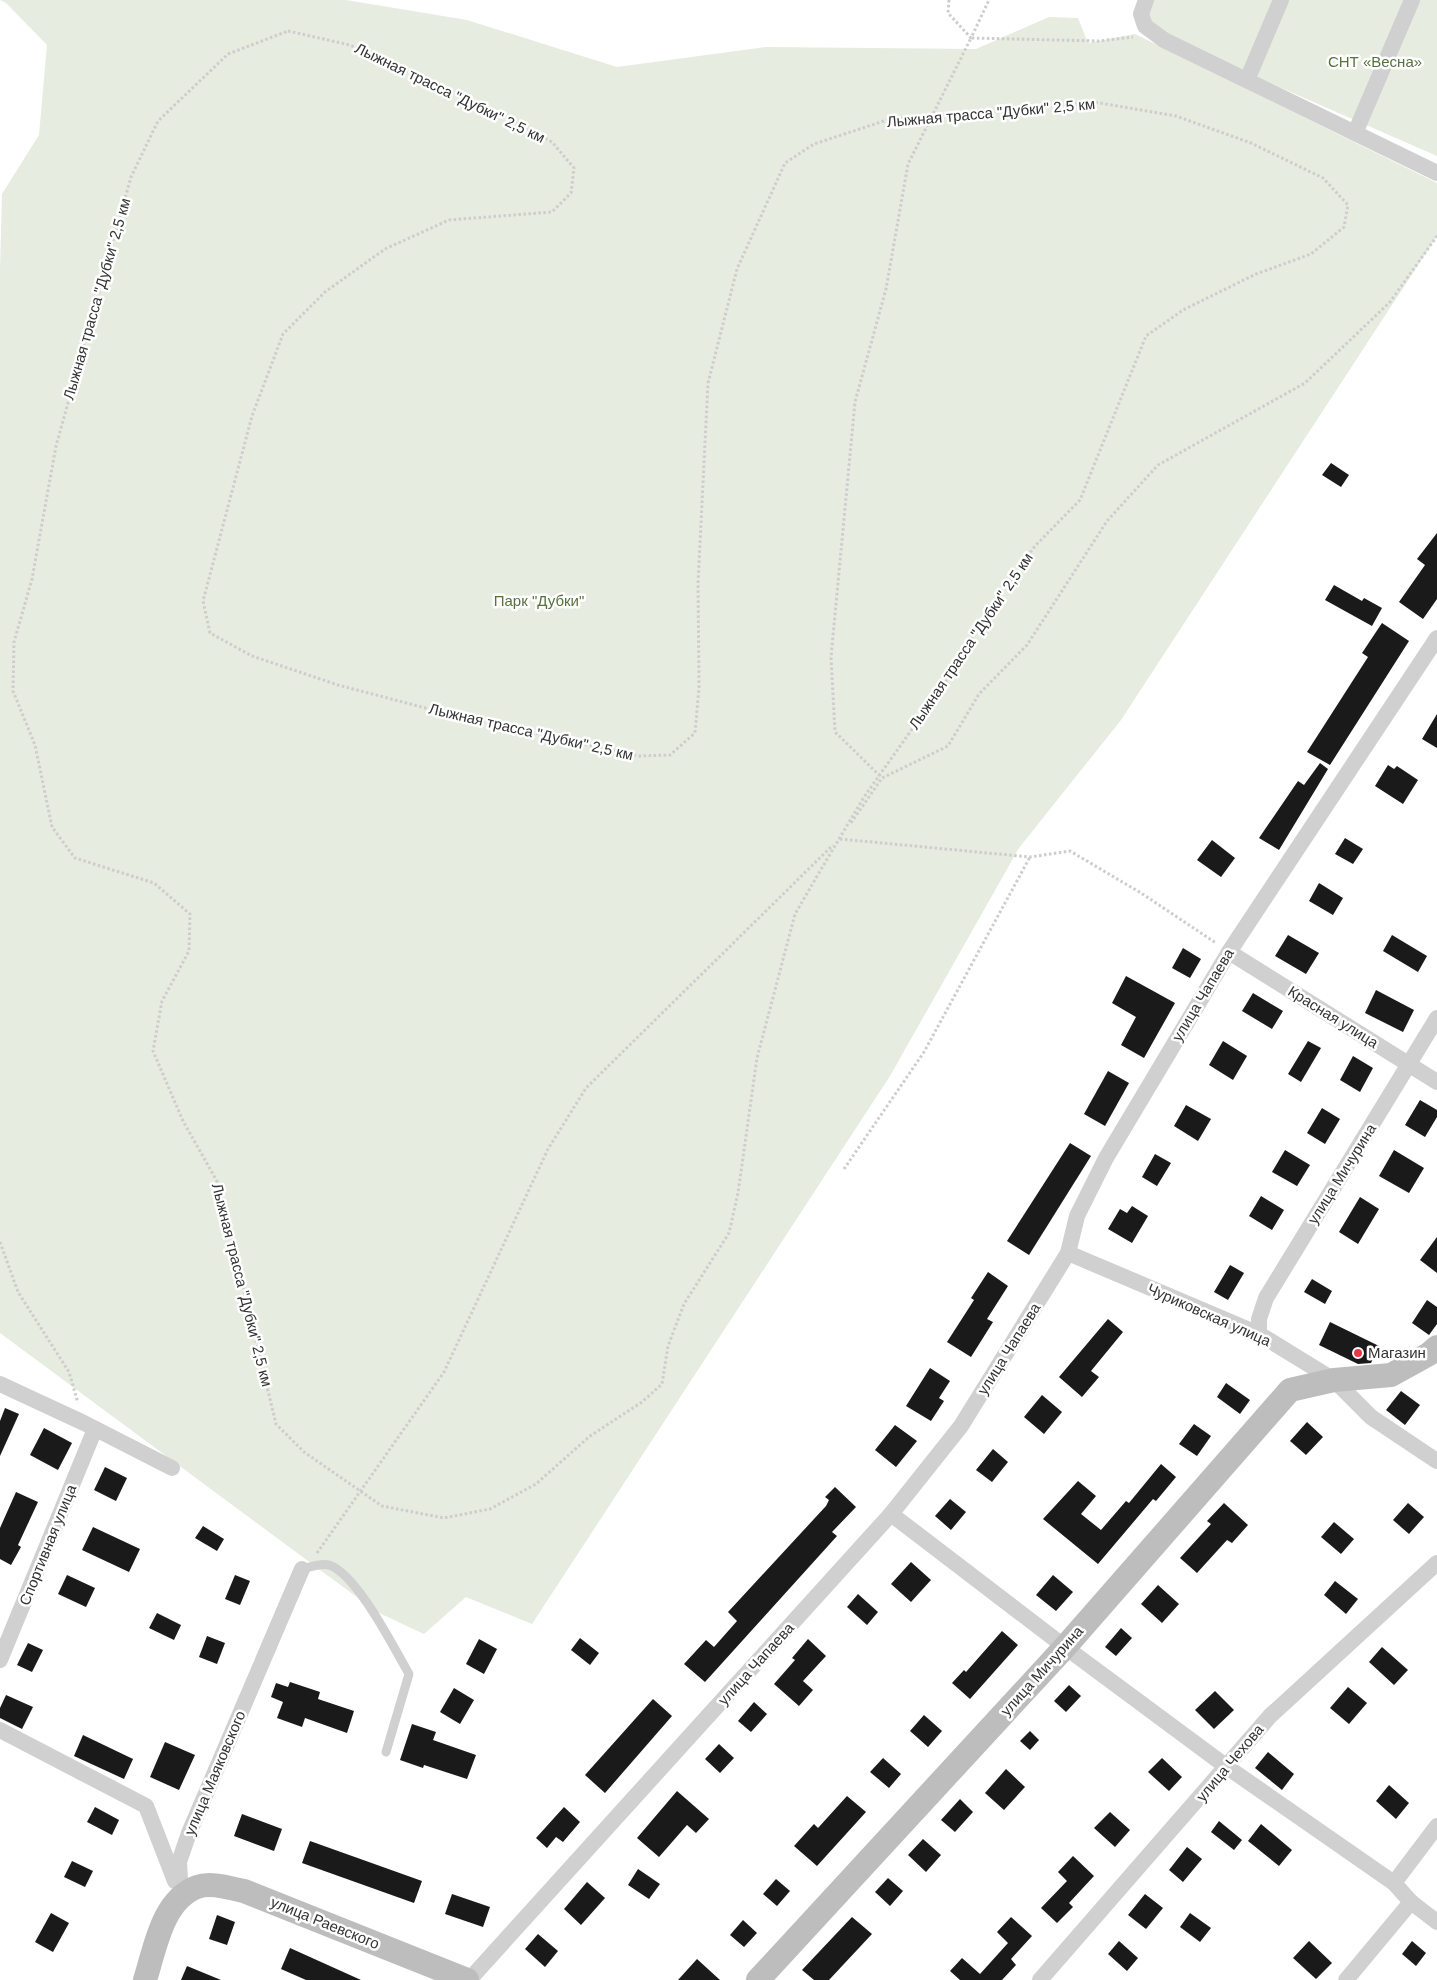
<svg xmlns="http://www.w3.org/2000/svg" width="1437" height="1980" font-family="Arial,sans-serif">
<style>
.green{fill:#e6ecdf}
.building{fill:#1a1a1a}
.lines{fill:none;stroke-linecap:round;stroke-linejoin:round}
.path{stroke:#cdcdcd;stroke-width:3;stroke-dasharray:2.5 2.5;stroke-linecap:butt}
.lane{stroke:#d0d0d0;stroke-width:9}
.street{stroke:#d0d0d0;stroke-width:16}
.secondary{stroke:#bdbdbd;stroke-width:24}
.poi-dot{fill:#e63946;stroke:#fff;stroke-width:2}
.labels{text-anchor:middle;stroke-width:5;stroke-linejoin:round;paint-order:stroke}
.park-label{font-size:15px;fill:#56703f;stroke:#fff}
.street-label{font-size:15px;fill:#333;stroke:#fff}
.poi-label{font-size:15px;fill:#333;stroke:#fff;text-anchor:start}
</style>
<rect width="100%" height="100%" fill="#fff"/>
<g class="green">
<polygon points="0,0 346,0 467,20 617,67 766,47 976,49 1049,17 1078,18 1088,43 1135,34 1437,183 1437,236 1121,720 1019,848 890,1076 532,1624 466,1597 424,1634 377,1612 0,1333 0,271 2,194 39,135 47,45 6,3"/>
<polygon points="1142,0 1437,0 1437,156 1165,37 1146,17"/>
</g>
<g class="building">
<polygon points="1331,463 1349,475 1341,487 1322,475"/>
<polygon points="1437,533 1437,599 1423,619 1399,602 1425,565 1417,559"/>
<polygon points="1334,585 1362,601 1364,598 1382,608 1372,626 1325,600"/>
<polygon points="1382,623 1409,641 1330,765 1307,752 1368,657 1362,653"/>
<polygon points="1437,714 1437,748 1422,739"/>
<polygon points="1320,763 1328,769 1279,850 1259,838 1298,781 1304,785"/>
<polygon points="1388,765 1394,769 1397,766 1418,780 1403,804 1375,786"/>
<polygon points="1345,838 1363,849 1353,864 1335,854"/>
<polygon points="1212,840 1235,858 1221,877 1197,860"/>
<polygon points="1319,883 1343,898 1333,915 1309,901"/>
<polygon points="1288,935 1319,953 1306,974 1275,956"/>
<polygon points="1392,935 1427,956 1418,972 1383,951"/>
<polygon points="1183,948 1201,959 1190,978 1172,968"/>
<polygon points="1126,976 1175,1003 1144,1058 1121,1045 1136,1017 1112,1003"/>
<polygon points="1376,990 1414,1010 1403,1032 1365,1013"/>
<polygon points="1253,993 1283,1011 1272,1029 1242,1011"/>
<polygon points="1223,1041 1247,1056 1233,1080 1209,1065"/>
<polygon points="1308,1041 1321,1048 1301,1082 1288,1074"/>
<polygon points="1353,1056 1373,1068 1360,1092 1340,1080"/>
<polygon points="1108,1071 1129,1083 1105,1126 1084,1114"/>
<polygon points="1420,1100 1437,1110 1437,1117 1425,1137 1405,1125"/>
<polygon points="1186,1105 1211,1119 1198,1141 1174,1126"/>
<polygon points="1322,1108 1340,1119 1325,1144 1307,1133"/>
<polygon points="1070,1143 1091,1156 1029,1255 1007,1241"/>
<polygon points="1285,1150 1310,1165 1297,1186 1272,1172"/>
<polygon points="1394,1150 1424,1168 1409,1193 1379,1176"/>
<polygon points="1155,1154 1171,1163 1157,1186 1142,1177"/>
<polygon points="1261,1196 1284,1210 1272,1230 1249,1216"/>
<polygon points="1360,1197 1379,1209 1358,1244 1339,1232"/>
<polygon points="1132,1206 1148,1216 1132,1243 1108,1229 1120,1209 1127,1213"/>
<polygon points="1437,1237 1437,1273 1420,1260"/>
<polygon points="1230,1265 1244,1273 1228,1300 1214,1292"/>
<polygon points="988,1272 1008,1286 987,1319 993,1322 971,1357 947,1342 974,1300 971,1298"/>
<polygon points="1312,1279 1332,1291 1325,1304 1304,1292"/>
<polygon points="1427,1300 1437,1307 1437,1324 1429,1335 1412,1323"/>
<polygon points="1108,1319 1123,1332 1091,1371 1099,1377 1082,1397 1059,1377"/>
<polygon points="1330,1322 1379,1346 1371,1363 1358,1364 1319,1345"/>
<polygon points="930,1368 950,1381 939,1398 944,1401 931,1421 906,1406"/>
<polygon points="1226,1383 1250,1400 1240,1414 1217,1397"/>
<polygon points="1401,1391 1420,1405 1405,1425 1386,1410"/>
<polygon points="1042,1395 1062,1412 1044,1434 1024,1417"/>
<polygon points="5,1408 19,1414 0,1456 0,1421"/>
<polygon points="1307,1422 1323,1437 1306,1455 1290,1441"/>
<polygon points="1194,1424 1211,1436 1197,1456 1179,1444"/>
<polygon points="895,1425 917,1441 896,1467 875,1450"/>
<polygon points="44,1428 72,1443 58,1470 30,1455"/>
<polygon points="993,1449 1008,1462 992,1482 976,1470"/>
<polygon points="1161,1464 1176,1477 1156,1501 1153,1499 1098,1564 1043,1519 1078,1481 1096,1496 1081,1514 1101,1530 1126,1501 1129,1503"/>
<polygon points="105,1467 127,1478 116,1501 94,1490"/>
<polygon points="835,1487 856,1507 832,1532 837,1536 705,1682 684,1664 706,1640 714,1647 737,1621 728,1612 826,1506 829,1500 825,1497"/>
<polygon points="16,1492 38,1502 18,1545 21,1547 11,1565 0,1559 0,1528"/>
<polygon points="950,1499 966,1512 951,1530 935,1516"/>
<polygon points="1224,1503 1248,1525 1232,1543 1227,1540 1197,1573 1180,1558 1211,1524 1207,1521"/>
<polygon points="1408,1503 1424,1517 1409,1534 1393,1520"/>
<polygon points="1334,1522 1354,1539 1341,1554 1321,1537"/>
<polygon points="203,1526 224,1539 217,1551 195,1538"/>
<polygon points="93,1527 140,1549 129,1572 82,1550"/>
<polygon points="911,1562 931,1580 911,1602 891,1584"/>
<polygon points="67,1575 95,1588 86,1607 58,1594"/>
<polygon points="235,1575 250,1581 240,1605 225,1599"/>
<polygon points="1053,1575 1073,1592 1056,1611 1036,1595"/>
<polygon points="1335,1581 1358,1599 1346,1614 1324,1595"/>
<polygon points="1158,1585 1179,1604 1162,1623 1141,1604"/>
<polygon points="858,1594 878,1612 867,1625 847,1607"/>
<polygon points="157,1613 181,1625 174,1640 149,1628"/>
<polygon points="1121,1628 1132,1638 1116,1656 1105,1647"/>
<polygon points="1002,1631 1018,1645 970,1699 952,1683 964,1670 966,1672"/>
<polygon points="207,1636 225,1643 217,1664 199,1657"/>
<polygon points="580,1638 599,1653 590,1665 571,1650"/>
<polygon points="479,1639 497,1649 484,1674 466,1664"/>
<polygon points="808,1639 826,1656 803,1681 813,1690 799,1706 774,1684 795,1660 792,1658"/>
<polygon points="28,1643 43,1650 32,1672 17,1665"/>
<polygon points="1382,1647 1408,1670 1394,1685 1369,1662"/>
<polygon points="290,1682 320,1692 318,1699 354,1711 347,1733 305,1718 302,1727 277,1718 283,1702 271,1697 276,1683 288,1687"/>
<polygon points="1069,1685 1081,1696 1066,1712 1054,1701"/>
<polygon points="1348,1687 1367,1703 1349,1724 1330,1708"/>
<polygon points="454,1688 474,1700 460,1724 440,1712"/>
<polygon points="1215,1691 1234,1710 1214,1729 1195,1710"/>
<polygon points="6,1695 33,1707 22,1729 0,1718 0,1708"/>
<polygon points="653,1699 672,1716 605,1793 585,1775"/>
<polygon points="754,1702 767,1714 751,1732 738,1721"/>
<polygon points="924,1715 942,1731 928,1747 910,1731"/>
<polygon points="412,1724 436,1732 433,1740 476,1755 467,1779 424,1765 423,1768 400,1760"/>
<polygon points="1030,1731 1039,1740 1030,1750 1020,1741"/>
<polygon points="83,1735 133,1759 124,1779 74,1756"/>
<polygon points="165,1742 195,1755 179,1790 150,1777"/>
<polygon points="719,1744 734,1758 720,1773 705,1759"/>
<polygon points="1268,1752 1294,1774 1282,1790 1255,1768"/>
<polygon points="883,1758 901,1774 889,1788 870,1772"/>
<polygon points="1162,1758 1182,1777 1169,1791 1148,1772"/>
<polygon points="1006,1769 1025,1787 1004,1810 985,1793"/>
<polygon points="1389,1785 1409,1803 1396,1819 1376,1801"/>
<polygon points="677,1791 709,1819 696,1833 687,1825 659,1857 637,1838"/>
<polygon points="847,1796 866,1812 817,1866 794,1846 814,1824 818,1828"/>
<polygon points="960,1799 973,1812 955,1832 941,1820"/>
<polygon points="95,1807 119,1820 112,1835 87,1822"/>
<polygon points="564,1807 580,1822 563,1842 556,1837 547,1848 536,1838"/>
<polygon points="1110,1812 1130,1830 1115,1847 1094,1828"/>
<polygon points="242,1814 282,1829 274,1851 234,1836"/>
<polygon points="1219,1821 1242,1840 1234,1850 1211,1832"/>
<polygon points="1261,1824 1292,1850 1279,1866 1248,1841"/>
<polygon points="923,1839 941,1855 926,1872 908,1855"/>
<polygon points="310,1841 422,1881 414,1903 302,1863"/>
<polygon points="1187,1847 1202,1859 1183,1882 1169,1870"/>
<polygon points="1073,1856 1094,1876 1069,1903 1073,1907 1057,1923 1041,1908 1067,1881 1058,1872"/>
<polygon points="72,1861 93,1871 85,1887 64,1877"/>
<polygon points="638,1869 660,1884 649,1899 628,1885"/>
<polygon points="888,1878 903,1891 890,1906 875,1892"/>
<polygon points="776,1879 790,1891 777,1906 763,1894"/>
<polygon points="587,1882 605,1898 581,1925 564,1909"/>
<polygon points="452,1894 490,1907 483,1927 445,1914"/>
<polygon points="1145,1894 1163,1908 1146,1929 1128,1915"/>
<polygon points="51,1913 69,1923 53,1952 35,1942"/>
<polygon points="1190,1913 1211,1928 1200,1942 1180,1927"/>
<polygon points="217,1915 235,1922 227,1945 209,1939"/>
<polygon points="852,1917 872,1934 829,1980 814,1980 802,1970"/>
<polygon points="1011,1917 1032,1936 1011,1959 1016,1965 1002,1980 960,1980 950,1971 962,1958 980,1974 1008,1943 997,1932"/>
<polygon points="743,1920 757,1933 744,1947 730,1935"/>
<polygon points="538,1934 558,1951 545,1967 525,1949"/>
<polygon points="1119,1941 1138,1958 1127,1971 1108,1954"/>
<polygon points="1309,1941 1332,1963 1316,1979 1293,1958"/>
<polygon points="1412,1941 1426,1953 1416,1966 1402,1954"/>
<polygon points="290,1948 361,1980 306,1980 281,1969"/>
<polygon points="697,1959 720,1980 678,1980"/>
<polygon points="187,1966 221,1980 181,1980"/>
</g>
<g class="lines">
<g class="path">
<polyline points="949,0 948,13 971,38 989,0"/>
<polygon points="288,31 350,45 494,111 552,142 574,168 571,193 552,212 449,220 385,249 325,292 283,334 252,416 203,601 210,633 252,656 338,685 433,710 639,756 670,755 695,733 699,687 698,583 708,383 737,269 785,163 814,144 890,119 1094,102 1176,116 1251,143 1323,178 1348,205 1344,227 1311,254 1256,274 1183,310 1146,336 1080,500 1035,546 990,608 949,677 864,797 823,866 795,914 757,1058 738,1193 729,1233 684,1304 668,1346 662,1384 642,1402 590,1436 536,1484 490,1509 444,1518 382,1506 304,1452 276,1424 218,1183 183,1121 153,1051 162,1001 189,951 190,914 154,883 75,858 52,827 35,745 13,691 14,642 32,579 56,446 131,177 158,121 228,54"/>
<polyline points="880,776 835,732 831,657 855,402 886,289 908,164 971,38 1099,41 1133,37"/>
<polyline points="851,823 882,778 948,746 979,694 1027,645 1107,521 1158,465 1305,383 1390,302 1437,236"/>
<polyline points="840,839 1030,857 1070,851 1141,893 1216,943"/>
<polyline points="844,1169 924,1052 1030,857"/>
<polyline points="0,1242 18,1292 69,1372 78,1403"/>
<polyline points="317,1553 444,1372 548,1149 586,1088 833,845"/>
</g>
<path class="lane" d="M302,1569C309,1567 322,1563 329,1565C357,1574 394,1648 409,1674L386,1752"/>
<g class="street">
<polyline points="1146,0 1141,14 1145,26 1164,40 1437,173"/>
<polyline points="1247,80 1281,0"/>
<polyline points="1355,133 1412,0"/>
<polyline points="1229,952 1437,1082"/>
<polyline points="1068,1253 1259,1334 1334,1380 1371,1417 1437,1461"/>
<polyline points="1259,1334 1259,1319 1266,1298 1437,1018"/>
<polyline points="0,1384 84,1423 172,1468"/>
<polyline points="891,1514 1065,1647 1227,1767 1394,1883 1411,1902 1437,1922"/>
<polyline points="0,1660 95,1429"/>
<polyline points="0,1730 146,1806 175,1881"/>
<polyline points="1394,1883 1437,1826"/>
<polyline points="181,1896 179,1862 189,1833 302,1569"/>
<polyline points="469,1980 891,1514 961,1426 1068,1253 1077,1216 1106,1158 1229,952 1437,638"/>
<polyline points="1040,1980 1270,1716 1437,1563"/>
<polyline points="1346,1980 1411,1902"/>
</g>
<g class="secondary">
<path d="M145,1980C155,1949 162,1900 197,1887C211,1882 229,1888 244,1891L467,1980"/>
<polyline points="758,1980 1065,1647 1290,1390 1334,1380 1391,1375 1429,1354 1437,1347"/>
</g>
</g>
<circle class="poi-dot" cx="1358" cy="1353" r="5"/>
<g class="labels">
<g class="park-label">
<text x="1375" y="67">СНТ «Весна»</text>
<text x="539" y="606">Парк "Дубки"</text>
</g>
<g class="street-label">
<text transform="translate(450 93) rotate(26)" y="5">Лыжная трасса "Дубки" 2,5 км</text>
<text transform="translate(991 113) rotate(-5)" y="5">Лыжная трасса "Дубки" 2,5 км</text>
<text transform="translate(97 299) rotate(-74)" y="5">Лыжная трасса "Дубки" 2,5 км</text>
<text transform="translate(971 641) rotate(-56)" y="5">Лыжная трасса "Дубки" 2,5 км</text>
<text transform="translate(531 732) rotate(13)" y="5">Лыжная трасса "Дубки" 2,5 км</text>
<text transform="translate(1203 995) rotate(-59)" y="5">улица Чапаева</text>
<text transform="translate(1333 1017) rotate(32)" y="5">Красная улица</text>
<text transform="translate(1342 1174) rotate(-58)" y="5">улица Мичурина</text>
<text transform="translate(242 1285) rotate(76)" y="5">Лыжная трасса "Дубки" 2,5 км</text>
<text transform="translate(1209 1315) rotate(24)" y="5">Чуриковская улица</text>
<text transform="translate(1009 1349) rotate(-58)" y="5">улица Чапаева</text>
<text transform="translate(48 1545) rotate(-68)" y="5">Спортивная улица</text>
<text transform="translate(756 1664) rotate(-48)" y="5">улица Чапаева</text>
<text transform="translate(1042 1671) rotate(-48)" y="5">улица Мичурина</text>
<text transform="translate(1230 1763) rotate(-50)" y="5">улица Чехова</text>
<text transform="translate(215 1773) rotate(-67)" y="5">улица Маяковского</text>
<text transform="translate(325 1923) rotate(22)" y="5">улица Раевского</text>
</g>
<g class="poi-label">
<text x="1368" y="1358">Магазин</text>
</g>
</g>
</svg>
